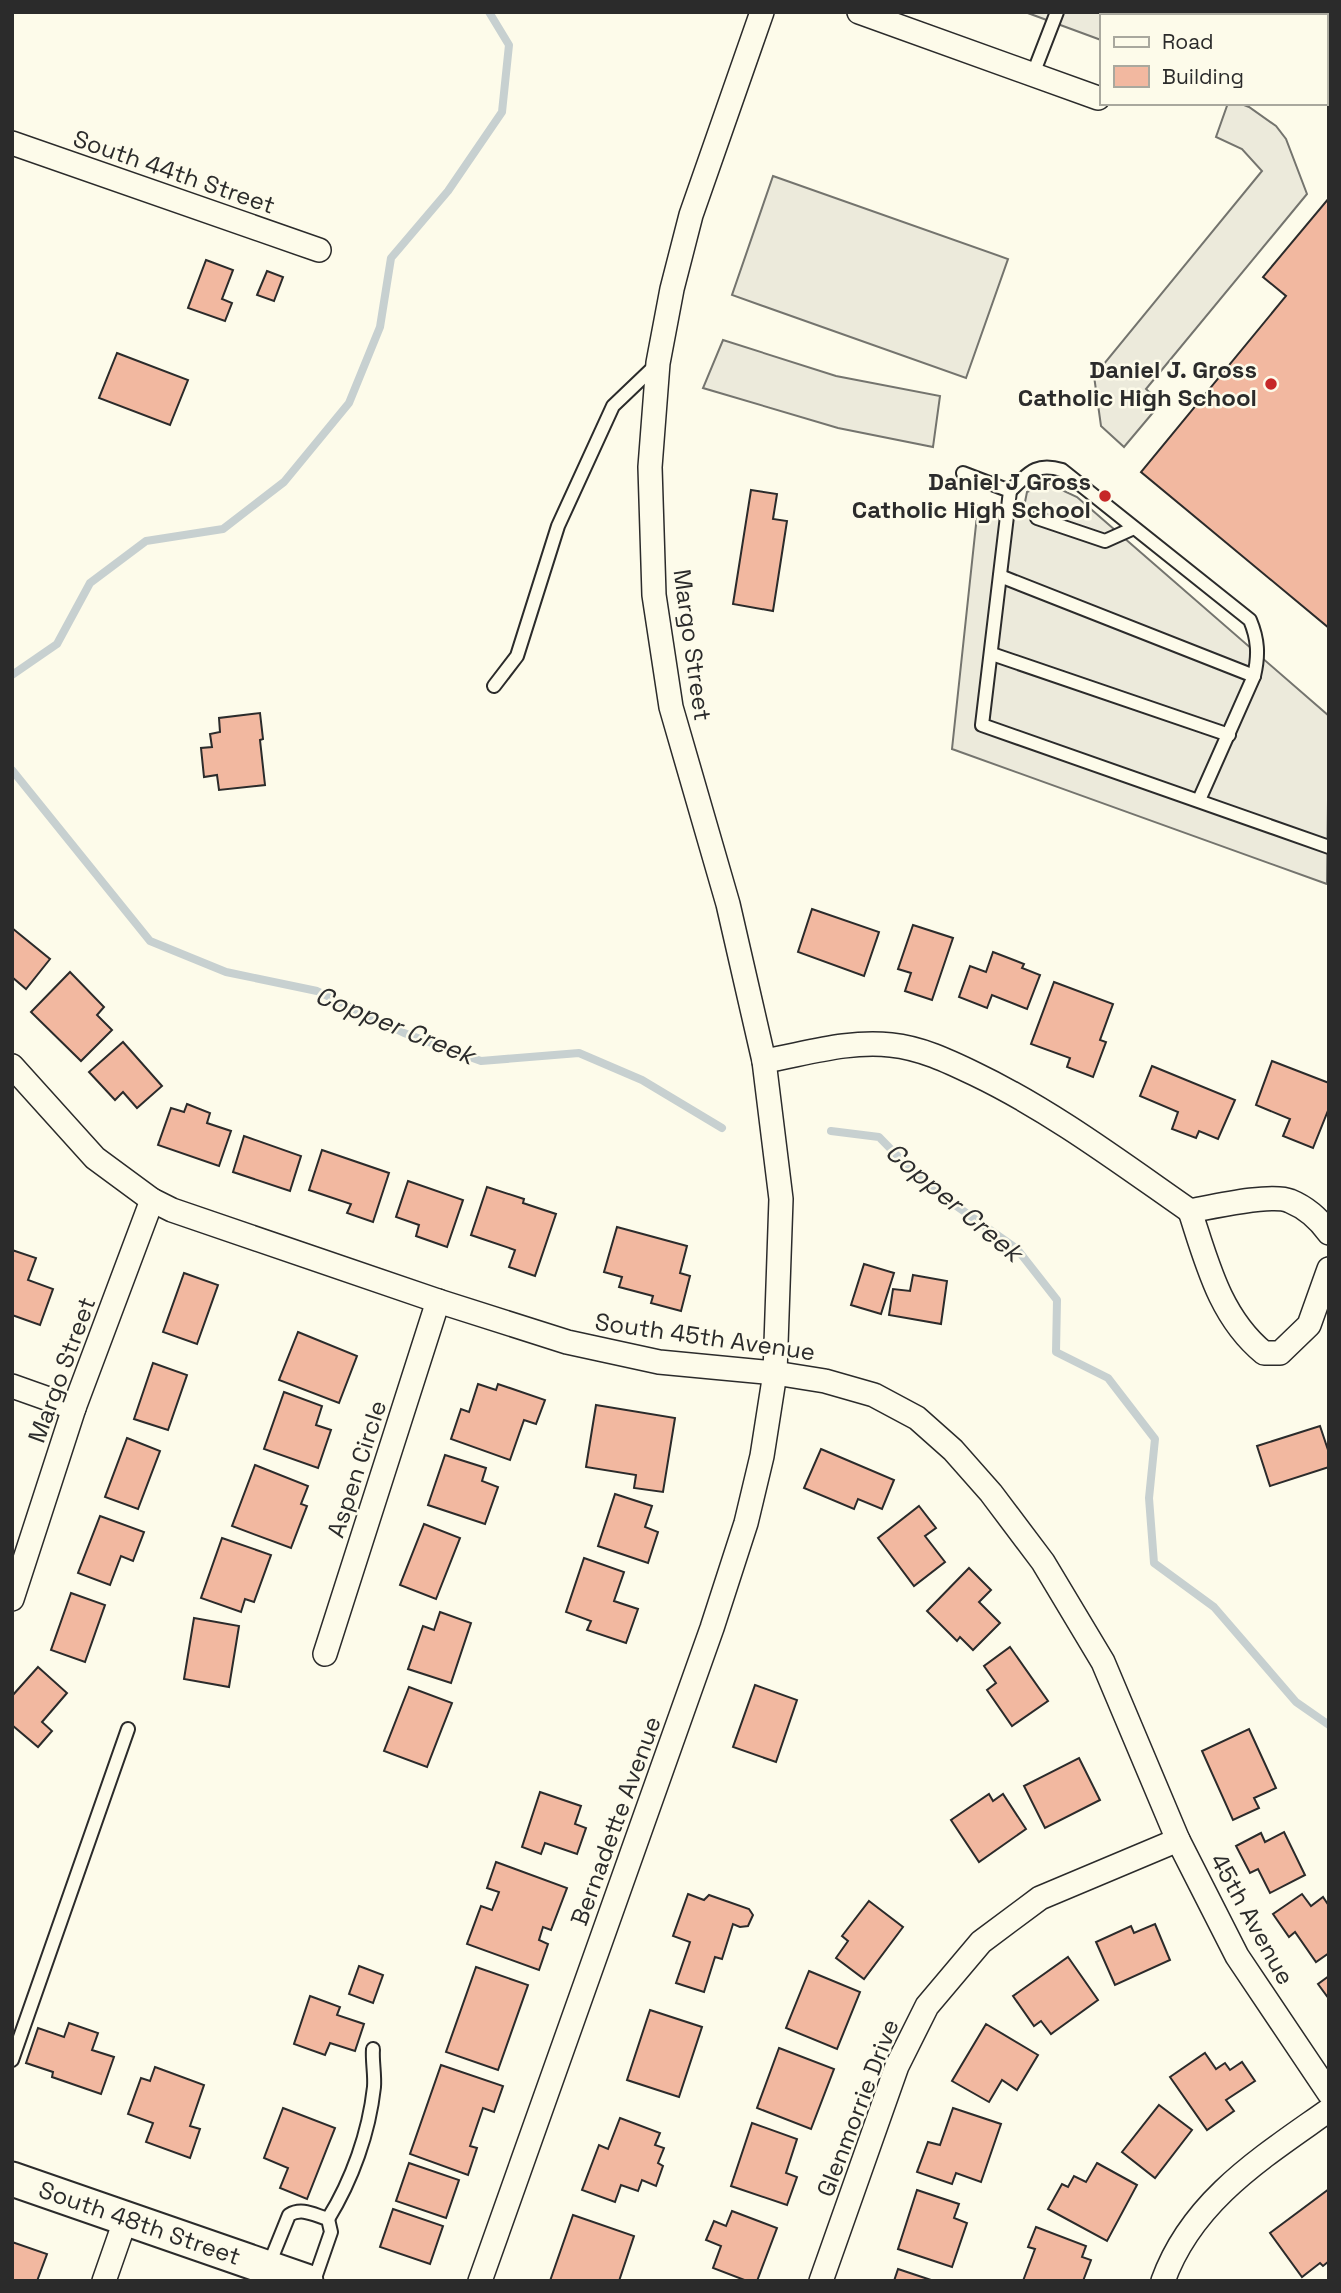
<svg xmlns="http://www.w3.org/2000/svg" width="1341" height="2293" font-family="'Space Grotesk',sans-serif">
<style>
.parking{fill:#eceadb;stroke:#74746e;stroke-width:2}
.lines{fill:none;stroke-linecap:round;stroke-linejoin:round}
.stream{stroke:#c7d0d0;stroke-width:8}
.building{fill:#f2b8a0;stroke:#2b2b2b;stroke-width:2}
.lane-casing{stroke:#2b2b2b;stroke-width:16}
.street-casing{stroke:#2b2b2b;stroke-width:26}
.secondary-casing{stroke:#2b2b2b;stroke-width:37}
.lane{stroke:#fdfbea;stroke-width:12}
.street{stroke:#fdfbea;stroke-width:23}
.secondary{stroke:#fdfbea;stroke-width:33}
.poi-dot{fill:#c62828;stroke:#fdfbea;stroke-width:2.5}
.labels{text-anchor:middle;stroke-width:5;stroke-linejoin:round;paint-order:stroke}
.street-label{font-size:24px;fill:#2b2b2b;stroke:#fdfbea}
.poi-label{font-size:24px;font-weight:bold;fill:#2b2b2b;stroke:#fdfbea;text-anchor:end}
.water-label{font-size:26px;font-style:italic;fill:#2b2b2b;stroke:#fdfbea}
</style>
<rect width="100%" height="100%" fill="#fdfbea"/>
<g class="parking">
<polygon points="1025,12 1134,12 1131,16 1101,16 1101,40"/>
<polygon points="1228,103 1239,103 1249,107 1276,126 1286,139 1307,194 1146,389 1161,403 1124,447 1101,426 1094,376 1262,171 1242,149 1216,137"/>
<polygon points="773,176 1008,259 966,378 732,295"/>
<polygon points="723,340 836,376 940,396 933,447 838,428 703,388"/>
<polygon points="1047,483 1077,497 1329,716 1327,884 952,749 978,506 1023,512 1027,492"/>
</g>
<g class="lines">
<g class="stream">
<polyline points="12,675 57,644 90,583 146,541 223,529 284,482 349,403 380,327 391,258 448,191 502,112 509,45 489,12"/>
<polyline points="12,770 150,941 226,972 317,991 404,1033 481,1061 579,1053 642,1080 722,1128"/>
<polyline points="831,1131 879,1137 924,1183 1017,1249 1057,1300 1056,1352 1108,1378 1155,1439 1149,1498 1154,1563 1214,1607 1296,1702 1329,1725"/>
</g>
</g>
<g class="building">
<polygon points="1329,198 1329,628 1141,472 1286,296 1263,277"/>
<polygon points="206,260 233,270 222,299 232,303 225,321 188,308"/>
<polygon points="267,271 283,277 274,301 257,295"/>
<polygon points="117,353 188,380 170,425 99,398"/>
<polygon points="751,490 777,494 773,519 787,521 773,611 733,604"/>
<polygon points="260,713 263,739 260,740 265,785 219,790 217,775 204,777 201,748 212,747 210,734 220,732 219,718"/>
<polygon points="812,909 879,932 864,976 798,952"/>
<polygon points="913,925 953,938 932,1000 905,991 911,973 898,969"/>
<polygon points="12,928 50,959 26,989 12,977"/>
<polygon points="993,952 1024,964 1022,968 1040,975 1027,1009 992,995 987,1008 959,997 970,966 986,972"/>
<polygon points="70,972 104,1007 97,1015 112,1030 81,1061 31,1012"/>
<polygon points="1054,982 1113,1004 1100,1040 1106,1042 1093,1077 1067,1067 1070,1058 1031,1044"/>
<polygon points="123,1042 162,1086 137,1108 123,1092 115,1100 89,1072"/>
<polygon points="1272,1061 1329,1083 1329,1108 1313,1148 1283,1136 1290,1119 1256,1105"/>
<polygon points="1152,1066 1235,1100 1218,1139 1199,1131 1196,1138 1172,1129 1178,1112 1140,1096"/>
<polygon points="187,1104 210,1113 207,1123 231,1131 219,1166 158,1145 171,1108 184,1112"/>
<polygon points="244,1136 301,1156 290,1191 233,1172"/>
<polygon points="322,1150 389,1173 373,1222 347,1213 351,1204 309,1190"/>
<polygon points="408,1181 463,1200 447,1247 416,1236 419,1225 396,1217"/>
<polygon points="487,1187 524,1199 523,1203 556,1214 535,1276 509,1267 515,1250 471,1235"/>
<polygon points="617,1227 687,1246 680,1273 690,1276 681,1311 651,1303 653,1296 619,1287 622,1277 604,1272"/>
<polygon points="12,1250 36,1258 28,1280 53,1289 40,1325 12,1315"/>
<polygon points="864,1264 894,1273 881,1314 851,1305"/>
<polygon points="184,1273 218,1285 197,1344 163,1332"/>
<polygon points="913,1275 947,1281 941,1324 889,1315 893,1289 910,1291"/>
<polygon points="298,1332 357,1356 339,1403 279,1380"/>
<polygon points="153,1363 187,1375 168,1430 134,1419"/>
<polygon points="478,1384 496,1390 498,1384 545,1400 536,1424 524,1420 510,1460 451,1439 461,1409 469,1412"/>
<polygon points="284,1392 322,1406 316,1425 331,1430 318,1468 264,1449"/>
<polygon points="596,1405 675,1418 663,1492 634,1488 636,1475 586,1467"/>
<polygon points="1320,1426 1329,1453 1329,1467 1270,1486 1257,1446"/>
<polygon points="127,1438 160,1451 138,1509 105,1497"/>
<polygon points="821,1449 894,1480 882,1509 858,1499 854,1509 804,1488"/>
<polygon points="445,1455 486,1468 482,1481 498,1487 485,1524 428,1505"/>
<polygon points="255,1465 308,1486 301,1504 307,1506 291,1548 232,1526"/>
<polygon points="615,1494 652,1506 645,1527 658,1532 648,1563 598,1546"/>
<polygon points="919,1506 936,1528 925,1536 945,1562 914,1586 878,1538"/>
<polygon points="100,1516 144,1532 133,1561 121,1556 110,1585 78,1573"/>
<polygon points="424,1524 460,1538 436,1599 400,1585"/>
<polygon points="222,1538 271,1555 254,1602 245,1599 241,1612 201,1598"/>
<polygon points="584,1558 624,1572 614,1601 638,1609 626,1643 587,1630 591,1621 566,1612"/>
<polygon points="969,1568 991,1590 979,1602 1000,1623 973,1650 960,1637 957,1641 927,1611"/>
<polygon points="71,1593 105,1605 85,1662 51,1650"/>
<polygon points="440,1612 471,1623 451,1683 408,1669 423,1626 434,1630"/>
<polygon points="194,1618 239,1626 229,1687 184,1679"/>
<polygon points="1010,1647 1048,1701 1012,1726 987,1690 996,1683 984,1666"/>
<polygon points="38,1667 67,1693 42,1722 52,1731 38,1747 12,1725 12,1696"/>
<polygon points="755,1685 797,1700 776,1762 733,1747"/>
<polygon points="409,1687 452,1703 427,1767 384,1751"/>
<polygon points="1249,1729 1276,1788 1254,1798 1259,1808 1233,1820 1202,1751"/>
<polygon points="1079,1758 1100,1800 1045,1828 1024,1786"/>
<polygon points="540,1792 581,1806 575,1824 586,1828 577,1854 545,1843 541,1854 522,1847"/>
<polygon points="989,1794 993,1801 1003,1794 1026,1829 979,1862 951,1820"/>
<polygon points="1284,1832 1305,1875 1270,1893 1258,1869 1250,1873 1236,1846 1261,1833 1265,1842"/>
<polygon points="496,1862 567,1888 551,1930 543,1927 539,1940 548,1944 539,1970 467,1944 481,1906 492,1910 499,1892 487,1888"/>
<polygon points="688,1894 704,1900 709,1895 749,1909 753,1915 748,1926 740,1927 733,1924 722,1959 715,1957 704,1992 676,1983 690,1942 673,1936"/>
<polygon points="1302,1894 1311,1906 1323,1897 1329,1906 1329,1953 1316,1962 1295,1932 1289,1937 1273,1914"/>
<polygon points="869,1901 903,1927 864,1979 836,1958 848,1941 842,1936"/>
<polygon points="1155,1924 1170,1960 1115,1985 1096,1942 1131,1926 1134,1933"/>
<polygon points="1068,1957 1098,2000 1051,2034 1041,2021 1034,2026 1013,1996"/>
<polygon points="359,1966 383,1975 373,2003 349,1994"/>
<polygon points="476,1967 528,1985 498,2070 446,2052"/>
<polygon points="809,1971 860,1992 837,2049 786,2028"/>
<polygon points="1329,1976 1329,1999 1318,1984"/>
<polygon points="310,1996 340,2007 337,2015 364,2024 355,2051 330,2043 325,2055 294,2044"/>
<polygon points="650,2010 702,2027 679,2097 627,2080"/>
<polygon points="69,2023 98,2033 92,2050 114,2057 101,2094 52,2077 53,2072 26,2063 38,2028 64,2037"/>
<polygon points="986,2024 1038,2055 1017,2090 1002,2080 989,2102 952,2081"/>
<polygon points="779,2048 834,2069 811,2129 757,2108"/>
<polygon points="1205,2053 1216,2069 1225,2063 1230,2070 1242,2062 1255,2081 1226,2100 1234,2111 1207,2130 1170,2077"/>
<polygon points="441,2065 503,2086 494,2112 483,2108 470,2146 477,2148 468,2175 410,2154"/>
<polygon points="155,2067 204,2085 190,2126 200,2129 190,2158 146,2142 153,2123 128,2114 141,2078 150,2081"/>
<polygon points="1159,2105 1192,2130 1155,2178 1122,2152"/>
<polygon points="283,2108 335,2128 307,2199 280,2188 288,2168 264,2158"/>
<polygon points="953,2108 1001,2124 981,2182 956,2173 952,2184 917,2172 928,2142 940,2145"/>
<polygon points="620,2118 660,2133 655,2145 664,2148 658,2163 663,2166 656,2186 642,2180 638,2191 621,2185 615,2202 582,2190 599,2145 608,2149"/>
<polygon points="752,2123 797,2139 786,2173 797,2177 787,2205 731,2186"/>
<polygon points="409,2163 459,2180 446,2218 396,2201"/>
<polygon points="1097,2163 1137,2185 1107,2241 1048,2209 1062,2184 1068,2187 1074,2176 1086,2182"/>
<polygon points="1329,2189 1329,2261 1323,2266 1320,2263 1302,2277 1270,2233"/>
<polygon points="917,2190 959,2204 954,2218 967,2223 952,2267 898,2249"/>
<polygon points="393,2209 443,2226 430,2264 380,2247"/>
<polygon points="732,2211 777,2228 757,2281 747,2281 713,2268 721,2246 706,2240 714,2221 726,2226"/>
<polygon points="573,2215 634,2236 619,2281 550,2281"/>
<polygon points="1036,2227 1086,2246 1082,2257 1091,2260 1083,2281 1023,2281 1035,2249 1028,2247"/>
<polygon points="12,2242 47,2254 37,2281 12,2281"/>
<polygon points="898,2269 934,2281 894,2281"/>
</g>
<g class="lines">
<defs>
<g id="lane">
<polyline points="1033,74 1057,12"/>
<polyline points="963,473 1010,491 982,725 1329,847"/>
<path d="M1010,491C1028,474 1035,462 1062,470L1250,620C1258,639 1259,655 1254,676L1199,800"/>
<polyline points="1037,518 1105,541 1134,528"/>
<polyline points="1000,576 1254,676"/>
<polyline points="992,654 1229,735"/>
<polyline points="494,686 517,656 558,526 613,406 658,363"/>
<polyline points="12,2060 128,1729"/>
<path d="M328,2219C352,2180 369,2133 374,2087C375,2074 372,2061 373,2049"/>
<path d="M268,2267L289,2215C302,2207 314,2215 328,2219L331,2232L314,2281"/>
</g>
<g id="street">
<polyline points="859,12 1098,98"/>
<polyline points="12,143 319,250"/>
<path d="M764,1061C805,1054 849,1040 891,1045C921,1048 948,1061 975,1074C1052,1111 1121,1163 1190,1211"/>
<polyline points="12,1066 95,1158 152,1200 172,1210 438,1301 567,1342 659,1362 775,1373 825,1381 874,1395 917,1418 953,1450 991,1493 1043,1562 1103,1662 1178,1840 1237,1956 1329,2093"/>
<path d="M1329,1233C1319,1219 1307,1208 1290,1201C1272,1193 1212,1207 1190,1211C1207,1263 1220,1317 1264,1353H1280L1309,1325L1329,1269"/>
<polyline points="12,1386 74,1408"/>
<polyline points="12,1599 74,1408 152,1200"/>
<polyline points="325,1654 438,1301"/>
<polyline points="104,2281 126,2218"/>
<polyline points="480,2281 712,1628 746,1523 762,1456 775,1373 781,1199 764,1061 728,904 671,707 654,595 650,467 658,363 672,289 691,215 762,12"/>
<polyline points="821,2281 897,2066 927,2006 981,1942 1040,1898 1178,1840"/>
<path d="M1163,2281C1192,2200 1263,2157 1329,2110"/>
</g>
<g id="secondary">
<path id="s1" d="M12,2179L306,2281"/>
</g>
</defs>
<use href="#lane" class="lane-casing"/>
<use href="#street" class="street-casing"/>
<use href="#secondary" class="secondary-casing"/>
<use href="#lane" class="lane"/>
<use href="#street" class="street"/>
<use href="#secondary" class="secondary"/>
</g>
<g class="poi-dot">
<circle cx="1271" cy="384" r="7"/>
<circle cx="1105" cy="496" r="7"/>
</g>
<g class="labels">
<g class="street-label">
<text transform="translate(174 172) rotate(19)" y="8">South 44th Street</text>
<text transform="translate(692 645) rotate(82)" y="8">Margo Street</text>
<text transform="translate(705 1337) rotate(8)" y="8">South 45th Avenue</text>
<text transform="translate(62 1370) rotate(-70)" y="8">Margo Street</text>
<text transform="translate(357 1469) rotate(-72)" y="8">Aspen Circle</text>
<text transform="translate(616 1821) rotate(-70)" y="8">Bernadette Avenue</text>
<text transform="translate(1252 1919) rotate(61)" y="8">45th Avenue</text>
<text transform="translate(858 2108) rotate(-69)" y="8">Glenmorrie Drive</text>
<text dy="8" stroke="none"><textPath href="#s1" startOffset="135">South 48th Street</textPath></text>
</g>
<g class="poi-label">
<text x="1257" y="378">Daniel J. Gross<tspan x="1257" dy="28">Catholic High School</tspan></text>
<text x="1091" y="490">Daniel J Gross<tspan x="1091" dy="28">Catholic High School</tspan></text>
</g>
<g class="water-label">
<text transform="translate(395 1025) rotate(22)" y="9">Copper Creek</text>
<text transform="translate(954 1202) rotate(40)" y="9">Copper Creek</text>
</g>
</g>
<rect width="1341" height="2293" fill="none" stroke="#2b2b2b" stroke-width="28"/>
<rect x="1100" y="14" width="228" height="91" fill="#fdfbea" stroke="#a9a89e" stroke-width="2"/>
<rect x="1114" y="37" width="35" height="10" fill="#fdfbea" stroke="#a9a89e" stroke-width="2"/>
<text x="1162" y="49" font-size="21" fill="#2b2b2b">Road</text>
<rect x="1114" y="66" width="35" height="21" fill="#f2b8a0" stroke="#a9a89e" stroke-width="2"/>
<text x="1162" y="84" font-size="21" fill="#2b2b2b">Building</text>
</svg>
